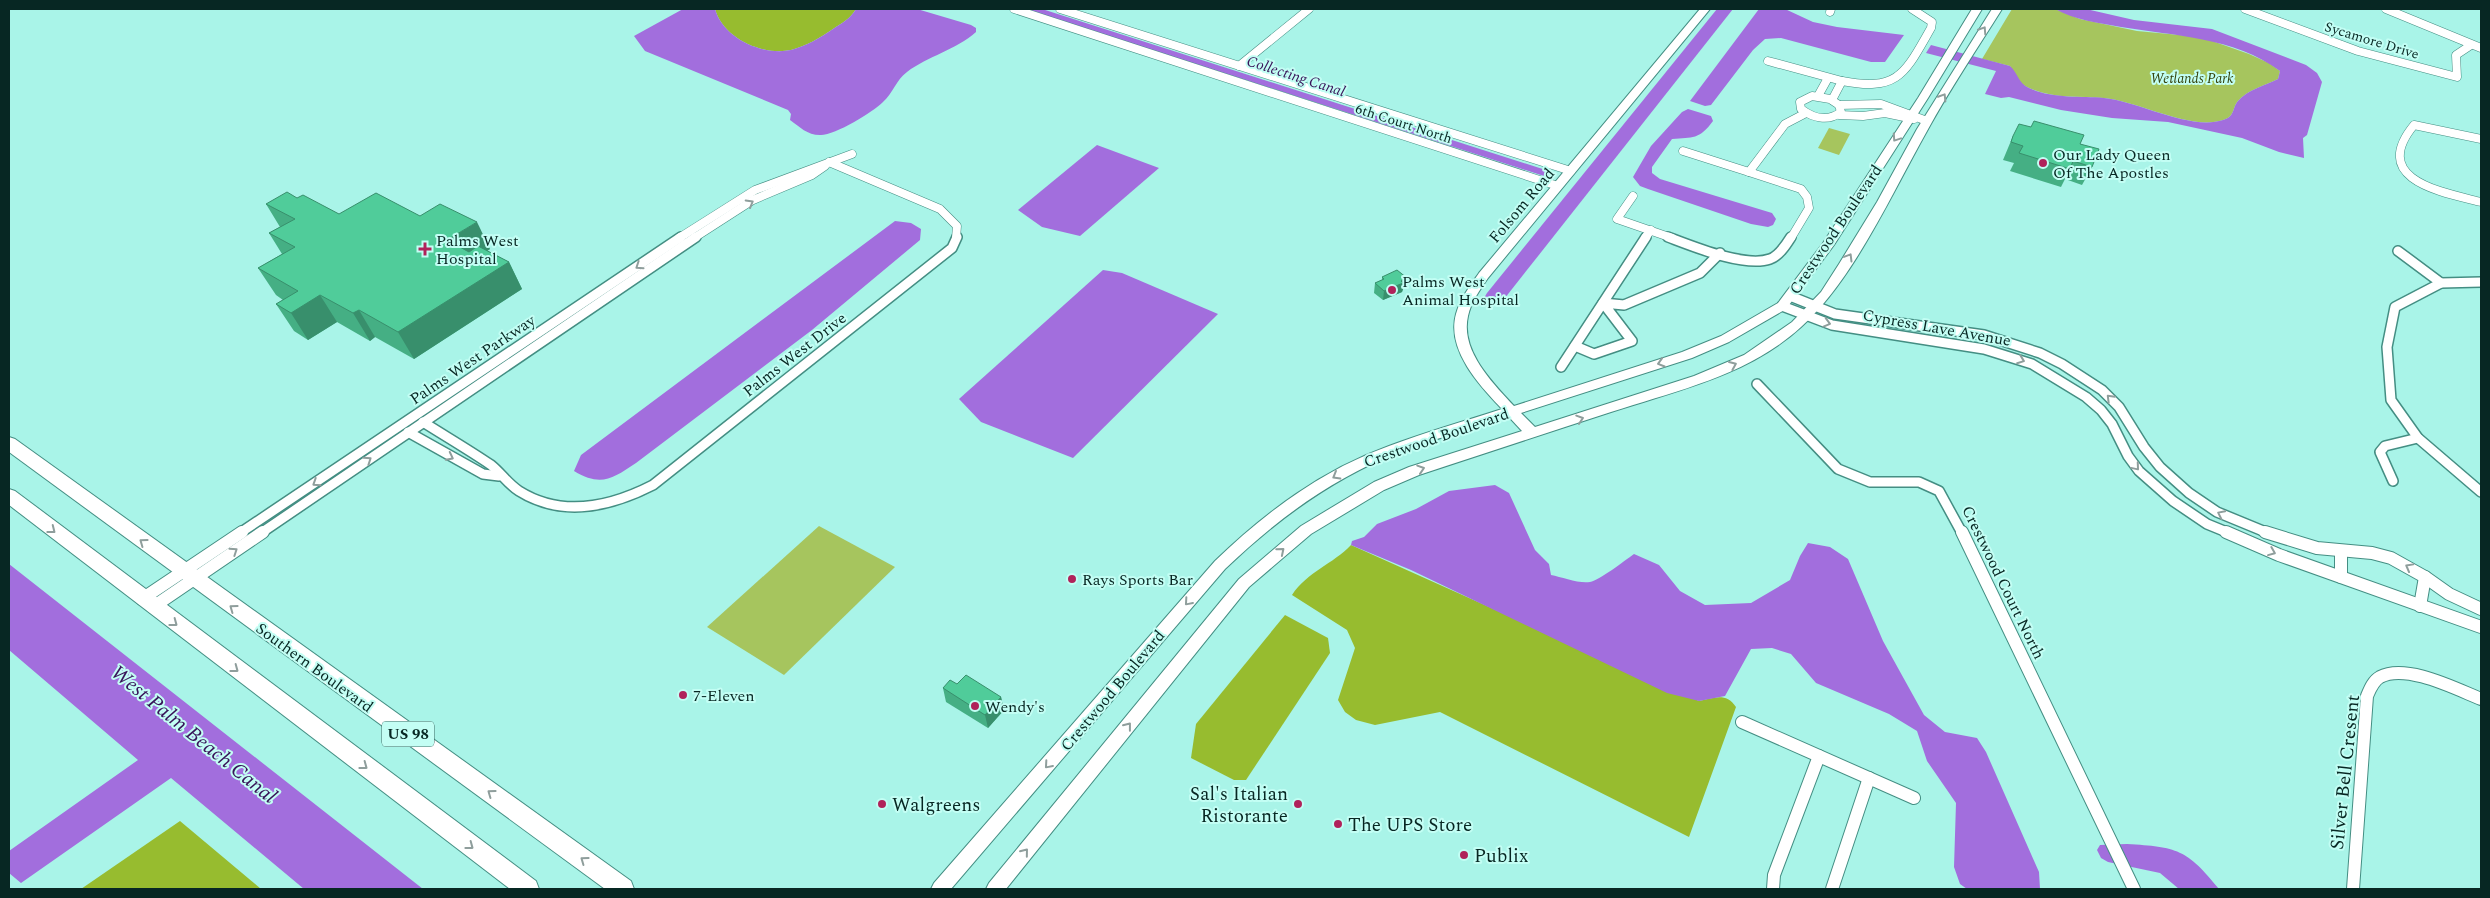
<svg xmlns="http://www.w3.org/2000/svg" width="2490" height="898" font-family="Spectral,serif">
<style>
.green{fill:#a6c55e}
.forest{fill:#97bc2f}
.water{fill:#a26edd}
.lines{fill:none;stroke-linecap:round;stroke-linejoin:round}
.canal{fill:#a26edd;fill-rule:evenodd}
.river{fill:#a26edd;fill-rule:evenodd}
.street-far2-casing{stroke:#448e83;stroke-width:9}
.street-far1-casing{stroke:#448e83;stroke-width:12}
.street-casing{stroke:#448e83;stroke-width:14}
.secondary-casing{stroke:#448e83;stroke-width:2}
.highway-casing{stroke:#448e83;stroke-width:2}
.street-far2{stroke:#fff;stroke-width:8}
.street-far1{stroke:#fff;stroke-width:9}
.street{stroke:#fff;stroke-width:12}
.secondary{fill:#fff;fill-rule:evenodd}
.highway{fill:#fff;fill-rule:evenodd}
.wall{fill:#45af84}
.shaded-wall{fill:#388f6c}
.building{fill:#50cc9a;stroke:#388f6c}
.oneway{stroke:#8f9e9c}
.poi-dot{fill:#b0225a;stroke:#c3fef4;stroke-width:2}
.labels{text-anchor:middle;stroke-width:4;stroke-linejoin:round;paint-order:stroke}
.far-street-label{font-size:14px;fill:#072723;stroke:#c3fef4}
.far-park-label{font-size:14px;font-style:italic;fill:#33410a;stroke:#c3fef4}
.far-water-label{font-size:15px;font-style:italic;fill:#381459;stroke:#c3fef4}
.shield{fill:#c3fef4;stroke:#3f6862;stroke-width:1}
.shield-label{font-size:15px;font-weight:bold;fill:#072723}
.poi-label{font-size:16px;fill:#072723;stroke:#c3fef4;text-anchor:start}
.street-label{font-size:16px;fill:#072723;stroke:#c3fef4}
.near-street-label{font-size:19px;fill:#072723;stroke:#c3fef4}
.near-poi-label{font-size:19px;fill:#072723;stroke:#c3fef4;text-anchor:start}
.near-water-label{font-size:21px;font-style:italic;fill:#381459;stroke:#c3fef4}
</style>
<rect width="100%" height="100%" fill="#a9f4e8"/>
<g class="green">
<path d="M2012,9H2055L2080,19L2137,31L2201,37L2249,54L2269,63L2280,71L2278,79C2266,85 2247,90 2238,101C2232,108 2235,117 2223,120C2191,131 2138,101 2104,98C2080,96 2053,99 2029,88C2019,84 2015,75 2010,66L1982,59Z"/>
<polygon points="1829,128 1850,134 1839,155 1818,148"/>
<polygon points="819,526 895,567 784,675 707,627"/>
</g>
<g class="forest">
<path d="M715,9H856C850,19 842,23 833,29C820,38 806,46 791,50C762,56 723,38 715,9Z"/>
<path d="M1351,545L1699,701C1714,698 1726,692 1736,707L1689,837L1440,712L1375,725L1356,720L1345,712L1338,700L1355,648L1347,630L1292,595C1307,572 1333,564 1351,545Z"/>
<polygon points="1285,615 1328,638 1330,653 1246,780 1234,780 1191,758 1196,724"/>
<polygon points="180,821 261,889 81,889"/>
</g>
<g class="water">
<path d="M683,9H715C723,38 762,56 791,50C806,46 820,38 833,29C842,23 850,19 856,9H917L971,25L976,28V32C956,50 928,56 907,72C896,80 893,93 883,102C873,112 834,136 820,135C807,135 800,127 790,120L791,114L788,110L645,51L634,36Z"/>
<polygon points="1759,9 1785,9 1813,22 1837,27 1904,35 1885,62 1871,62 1781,38 1765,39 1753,50 1711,105 1705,106 1690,101"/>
<path d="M2055,9H2086L2134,20L2212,29L2306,65L2317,73L2322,82L2307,135L2303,138L2304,158L2279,152L2242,138L2168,122L2112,118L2061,110L2009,97L2001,98L1985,94L1996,71L1926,53L1931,45L2010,66C2018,73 2018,83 2029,88C2052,99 2080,96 2104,98C2138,101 2190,131 2223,120C2235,117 2232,108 2238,101C2247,90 2266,85 2278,79L2280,71C2234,37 2175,36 2121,27C2099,23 2075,20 2055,9Z"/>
<path d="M1688,109L1711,116L1713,121C1699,140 1693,137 1672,139L1652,167V173L1660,179L1772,213L1776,219L1773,225L1768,227L1751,224L1648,189L1640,186L1633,177L1651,146L1682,112Z"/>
<polygon points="1097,145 1159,168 1080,236 1042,227 1018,210"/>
<path d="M895,221L911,223L921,229L920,240L812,330L636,463C612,479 601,487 574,471L581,455Z"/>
<polygon points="1103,270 1122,273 1218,314 1073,458 981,422 959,399"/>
<path d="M1495,485L1509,493L1535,550L1549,564L1551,575C1562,577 1579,584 1590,582C1600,580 1624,561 1634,554L1659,565L1680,591L1705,605L1751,603L1790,580L1800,556L1808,543L1830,547L1848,559L1883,641L1924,715L1945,732L1977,738L1986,752L2039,872L2040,889H1967L1960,884L1954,867L1956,803L1927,761L1917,731L1889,714L1816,683L1791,654L1772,648L1751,649L1725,696L1699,701L1667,693L1411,570L1351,545L1352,541L1364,537L1377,524L1416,509L1449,491Z"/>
<polygon points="9,564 423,889 304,889 171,778 21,883 9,873 9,851 138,760 9,650"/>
<path d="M2127,844C2177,847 2187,849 2219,889H2179L2160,873L2108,862L2101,858L2097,850L2100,845Z"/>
</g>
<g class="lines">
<polygon class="canal" points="1030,9 1042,9 1552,172 1553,174 1548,177 1544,176 1031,11"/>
<polygon class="river" points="1717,9 1733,9 1501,303 1494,304 1487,303 1484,298 1487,293"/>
<defs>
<g id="street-far2">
<polyline points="1014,9 1558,186"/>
<polyline points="1060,9 1571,171"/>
<polyline points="2245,9 2358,51 2457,77 2456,55 2471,45"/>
<polyline points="2386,9 2481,48"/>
<polyline points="1830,12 1831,9"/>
<polyline points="1768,61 1842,81"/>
<polyline points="1239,66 1309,9"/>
<path d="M1812,96L1830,99L1839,105L1841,112C1828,122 1813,118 1801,109L1800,102Z"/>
<polyline points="1818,96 1828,78"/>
<path d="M1832,100L1842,81C1899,92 1905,73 1931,28L1932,22L1912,9"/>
<polyline points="1839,105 1881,104 1927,121"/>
<polyline points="1839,115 1863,116 1885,113 1914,119"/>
<path d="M2481,139L2414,125C2369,180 2442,192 2481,202"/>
<polyline points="1683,151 1749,172 1785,124 1806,113"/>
<polyline points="829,162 940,209 957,226 956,238"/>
<polyline points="1749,172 1801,189 1807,197 1809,208 1791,238"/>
<polyline points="1633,196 1617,219 1672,238"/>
<polyline points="679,238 755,190 852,154"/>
<polyline points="694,238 753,200 812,175 825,166"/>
<polyline points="1645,238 1651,230"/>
</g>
<g id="street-far1">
<path d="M1668,237C1692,246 1745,268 1770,259C1779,256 1786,245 1791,237"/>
<polyline points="2398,251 2441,283"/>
<polyline points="2481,282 2441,283 2395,307 2387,347 2391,400 2418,438 2481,492"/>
<polyline points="1790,296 1835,314 1984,335 2040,353 2062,364 2102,390 2119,407 2144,447 2160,467 2189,493 2217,512 2268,533"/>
<polyline points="1782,306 1832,325 1984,349 2032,364 2086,397 2101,410 2112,424 2128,456 2139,471 2173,501 2207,524 2229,533"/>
<polyline points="1575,346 1594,354 1632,341 1603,303 1624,305 1700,273 1720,253"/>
<polyline points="1561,367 1646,237"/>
<polyline points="1757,384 1838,469 1870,482 1919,482 1939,491 1962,533"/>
<path d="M423,422C445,436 469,450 491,465C501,473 508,484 519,491C562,518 610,507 653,485L952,248L957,237"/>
<polyline points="408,432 483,474 499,476"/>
<polyline points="2393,481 2380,452 2385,446 2418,438"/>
<polyline points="240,533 681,237"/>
<polyline points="261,533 696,237"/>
</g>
<g id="street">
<polyline points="1962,532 2134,889"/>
<polyline points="2226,532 2279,555 2481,627"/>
<polyline points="2265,532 2317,548 2372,553 2391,558 2425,577 2449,594 2481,609"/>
<polyline points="2341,551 2341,577"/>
<polyline points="142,599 242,532"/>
<polyline points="2420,606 2425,577"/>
<polyline points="153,607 263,532"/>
<polyline points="1742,722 1914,798"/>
<polyline points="1773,889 1774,875 1819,756"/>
<polyline points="1832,889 1869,778"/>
<path d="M2353,889L2367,696C2370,689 2373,681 2380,677C2406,663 2456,689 2481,699"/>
</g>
<path id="secondary" d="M1700,9H1710L1488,278C1480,290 1471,302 1468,316C1460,351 1493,383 1514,406L1682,352L1721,336L1778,303L1823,243L1918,98L1972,9H1982L1928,98L1834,245L1786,309L1729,342L1692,358L1521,413L1535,427L1694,376L1744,355L1792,322L1821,292L1839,264L1877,202L1917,129L1992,9H2002C1977,49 1950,89 1927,131C1892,193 1854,279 1801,327C1749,375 1676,391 1611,412C1546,433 1484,454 1419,475L1384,490L1311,534L1249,587L1006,889H986L989,883L1239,579L1301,526L1374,482L1409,467L1522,431L1509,417C1472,429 1433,439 1397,453C1331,479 1276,520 1225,569L951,889H931L934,883L1215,561C1266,512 1322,470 1389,446C1426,432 1465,421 1502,409C1480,386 1446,350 1456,314C1460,299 1470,286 1479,273Z"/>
<g id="highway">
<polygon points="9,437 15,439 631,881 634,889 605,889 9,452"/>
<polygon points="9,489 15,491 536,881 539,889 510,889 9,505"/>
</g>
</defs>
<use href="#street-far2" class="street-far2-casing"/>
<use href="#street-far1" class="street-far1-casing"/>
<use href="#street" class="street-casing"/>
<use href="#secondary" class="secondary-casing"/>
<use href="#highway" class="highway-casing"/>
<use href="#street-far2" class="street-far2"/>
<use href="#street-far1" class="street-far1"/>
<use href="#street" class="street"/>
<use href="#secondary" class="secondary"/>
<use href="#highway" class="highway"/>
</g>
<g class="wall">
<polygon points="2031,127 2080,144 2092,167 2082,185 2065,179 2061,187 2010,171 2014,163 2003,160 2013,136"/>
<polygon points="297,198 339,214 420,216 490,249 487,251 509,262 522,289 414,359 375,337 370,341 337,322 308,340 294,331 276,304 283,300 276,295 258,268 282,254 269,233 280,227 266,204"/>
<polygon points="1382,277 1407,278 1406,288 1403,289 1402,292 1383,300 1374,293 1375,283 1382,280"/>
<polygon points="957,684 1001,697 1004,710 988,728 946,702 943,688"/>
</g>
<g class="shaded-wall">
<polygon points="477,222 490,249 461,267 447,240"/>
<polygon points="509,262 522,289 414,359 398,332"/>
<polygon points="1407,278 1406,288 1403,289 1402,292 1383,300 1384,291"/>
<polygon points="320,295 337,322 308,340 291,313"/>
<polygon points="359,310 375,337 370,341 353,313"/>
<polygon points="1001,697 1004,710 988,728 985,715"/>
</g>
<g class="building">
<polygon points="2034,121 2084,135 2080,144 2099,149 2092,167 2073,161 2070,169 2019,153 2023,146 2011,142 2013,136 2019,124 2031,127"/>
<polygon points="287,192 297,198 303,195 339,214 376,193 420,216 440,204 477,222 447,240 469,252 478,246 509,262 398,332 359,310 353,313 320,295 291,313 276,304 298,291 258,268 295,247 269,233 295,219 266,204"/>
<polygon points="1397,270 1407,278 1401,281 1403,283 1384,291 1375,283 1384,279 1382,277"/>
<polygon points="966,675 1001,697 985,715 943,688 950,680 957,684"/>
</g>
<defs><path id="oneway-chevron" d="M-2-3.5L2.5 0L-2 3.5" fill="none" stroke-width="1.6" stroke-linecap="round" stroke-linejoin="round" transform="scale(1.25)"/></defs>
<g class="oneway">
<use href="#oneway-chevron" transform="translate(1983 30) rotate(-57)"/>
<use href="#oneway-chevron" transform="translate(1943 97) rotate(-58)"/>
<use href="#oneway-chevron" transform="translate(1896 138) rotate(124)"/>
<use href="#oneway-chevron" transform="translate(750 203) rotate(-30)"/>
<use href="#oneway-chevron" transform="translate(1849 257) rotate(-59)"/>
<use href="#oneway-chevron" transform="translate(639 266) rotate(146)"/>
<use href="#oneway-chevron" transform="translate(1827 323) rotate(15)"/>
<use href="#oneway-chevron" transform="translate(2021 360) rotate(21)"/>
<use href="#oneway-chevron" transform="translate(1661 363) rotate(163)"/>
<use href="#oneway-chevron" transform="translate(1733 365) rotate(-23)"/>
<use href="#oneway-chevron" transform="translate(2110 398) rotate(-135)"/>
<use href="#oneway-chevron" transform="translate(1580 419) rotate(-18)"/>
<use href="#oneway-chevron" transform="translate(450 457) rotate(27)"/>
<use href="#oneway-chevron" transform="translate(368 460) rotate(-34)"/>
<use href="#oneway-chevron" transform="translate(2136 467) rotate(50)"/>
<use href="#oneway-chevron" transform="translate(1421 469) rotate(-18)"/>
<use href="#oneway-chevron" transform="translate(1336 476) rotate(150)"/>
<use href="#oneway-chevron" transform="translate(316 483) rotate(147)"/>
<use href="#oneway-chevron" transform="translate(2221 514) rotate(-154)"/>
<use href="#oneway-chevron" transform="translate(52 530) rotate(38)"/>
<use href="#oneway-chevron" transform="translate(143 542) rotate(-144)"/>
<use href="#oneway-chevron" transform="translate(234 551) rotate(-34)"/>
<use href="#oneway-chevron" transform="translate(1281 551) rotate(-40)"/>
<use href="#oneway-chevron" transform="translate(2272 552) rotate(22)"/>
<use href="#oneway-chevron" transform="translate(2409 567) rotate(-151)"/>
<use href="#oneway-chevron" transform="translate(1188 602) rotate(131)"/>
<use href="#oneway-chevron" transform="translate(233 608) rotate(-144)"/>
<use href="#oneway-chevron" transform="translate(174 623) rotate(37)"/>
<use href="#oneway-chevron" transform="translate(235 669) rotate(37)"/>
<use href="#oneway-chevron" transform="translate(1128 726) rotate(-52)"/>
<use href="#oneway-chevron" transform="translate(1048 765) rotate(131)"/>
<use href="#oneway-chevron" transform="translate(364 766) rotate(37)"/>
<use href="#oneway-chevron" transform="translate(491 793) rotate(-144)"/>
<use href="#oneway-chevron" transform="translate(470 846) rotate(37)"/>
<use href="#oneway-chevron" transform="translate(1025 852) rotate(-51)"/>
<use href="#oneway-chevron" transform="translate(584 860) rotate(-144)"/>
</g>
<g class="poi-dot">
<circle cx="2043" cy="163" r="5"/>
<path d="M422.5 241.5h5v5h5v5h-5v5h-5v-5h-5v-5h5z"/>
<circle cx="1392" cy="290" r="5"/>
<circle cx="1072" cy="579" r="5"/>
<circle cx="683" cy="695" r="5"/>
<circle cx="975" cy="706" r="5"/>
<circle cx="882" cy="804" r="5"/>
<circle cx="1298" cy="804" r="5"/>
<circle cx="1338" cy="824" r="5"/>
<circle cx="1464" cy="855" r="5"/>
</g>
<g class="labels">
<g class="far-street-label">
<text transform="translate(2372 40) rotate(17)" y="5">Sycamore Drive</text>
<text transform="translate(1404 123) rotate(18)" y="5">6th Court North</text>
</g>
<g class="far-park-label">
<text x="2192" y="83">Wetlands Park</text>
</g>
<g class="far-water-label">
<text transform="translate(1296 76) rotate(18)" y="5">Collecting Canal</text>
</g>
<rect class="shield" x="382" y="721.5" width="52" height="25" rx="4"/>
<g class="shield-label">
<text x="408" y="739">US 98</text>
</g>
<g class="poi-label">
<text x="2053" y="160">Our Lady Queen<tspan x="2053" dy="18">Of The Apostles</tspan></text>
<text x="436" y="246">Palms West<tspan x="436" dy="18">Hospital</tspan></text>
<text x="1402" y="287">Palms West<tspan x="1402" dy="18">Animal Hospital</tspan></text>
<text x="1082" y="585">Rays Sports Bar</text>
<text x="693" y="701">7-Eleven</text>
<text x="985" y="712">Wendy's</text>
</g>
<g class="street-label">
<text transform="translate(1521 205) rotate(-50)" y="6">Folsom Road</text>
<text transform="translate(1835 229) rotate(-56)" y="6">Crestwood Boulevard</text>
<text transform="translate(1937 327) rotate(10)" y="6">Cypress Lave Avenue</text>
<text transform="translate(794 354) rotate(-38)" y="6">Palms West Drive</text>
<text transform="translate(472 359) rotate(-34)" y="6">Palms West Parkway</text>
<text transform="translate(1436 437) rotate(-19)" y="6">Crestwood Boulevard</text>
<text transform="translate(2004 582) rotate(64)" y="6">Crestwood Court North</text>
<text transform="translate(315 667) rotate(36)" y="6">Southern Boulevard</text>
<text transform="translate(1112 690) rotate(-50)" y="6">Crestwood Boulevard</text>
</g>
<g class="near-street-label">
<text transform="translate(2344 772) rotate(-84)" y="7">Silver Bell Cresent</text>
</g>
<g class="near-poi-label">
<text x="1288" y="800" text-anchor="end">Sal's Italian<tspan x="1288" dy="22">Ristorante</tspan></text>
<text x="892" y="811">Walgreens</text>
<text x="1348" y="831">The UPS Store</text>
<text x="1474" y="862">Publix</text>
</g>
<g class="near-water-label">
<text transform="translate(194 734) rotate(39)" y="7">West Palm Beach Canal</text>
</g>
</g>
<rect width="2490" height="898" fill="none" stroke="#072723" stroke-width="20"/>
</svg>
